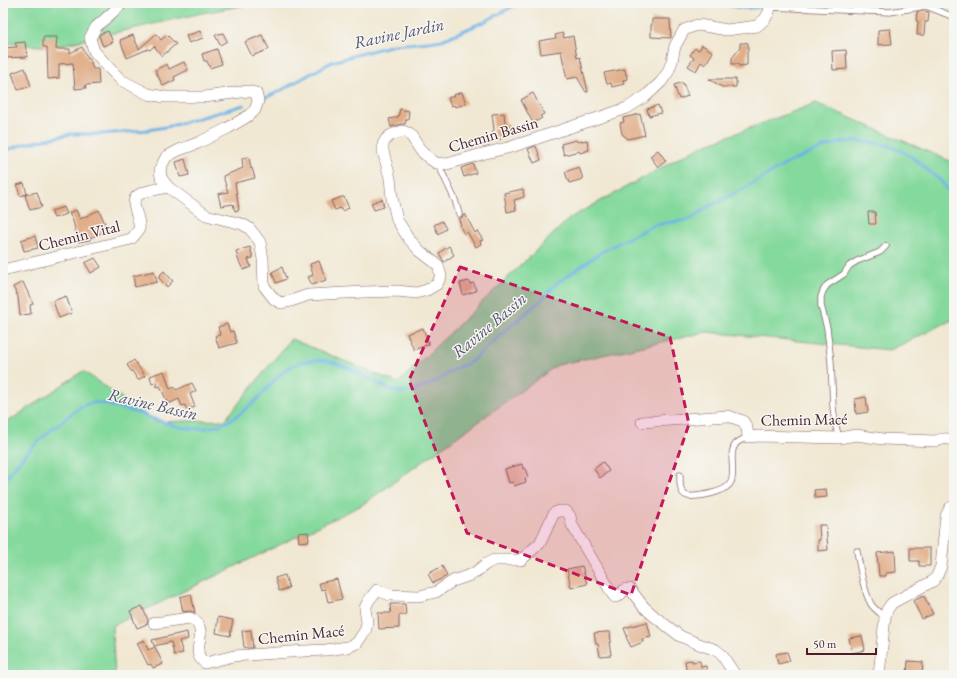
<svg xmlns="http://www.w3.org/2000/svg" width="957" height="678" font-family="'EB Garamond',serif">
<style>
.green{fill:#84d99c;stroke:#677c64}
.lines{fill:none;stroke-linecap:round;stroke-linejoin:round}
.stream{stroke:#6db4e5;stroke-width:3}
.building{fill:#e1ae89}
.service-casing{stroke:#846566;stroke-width:7}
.minor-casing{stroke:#846566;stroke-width:12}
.service{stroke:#fff;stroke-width:5.5}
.minor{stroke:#fff;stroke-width:11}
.marked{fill:#c2185b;fill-opacity:0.2;stroke:#c2185b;stroke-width:3;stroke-dasharray:8 5;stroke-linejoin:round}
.labels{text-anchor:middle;stroke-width:3;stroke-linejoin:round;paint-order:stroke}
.street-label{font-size:16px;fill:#4a1f2b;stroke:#f6f6f2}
.water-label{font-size:17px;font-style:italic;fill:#56536c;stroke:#f6f6f2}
</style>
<rect width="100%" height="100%" fill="#f6f6f2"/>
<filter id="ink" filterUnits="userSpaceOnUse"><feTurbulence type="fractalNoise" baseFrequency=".025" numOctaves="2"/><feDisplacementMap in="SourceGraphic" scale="8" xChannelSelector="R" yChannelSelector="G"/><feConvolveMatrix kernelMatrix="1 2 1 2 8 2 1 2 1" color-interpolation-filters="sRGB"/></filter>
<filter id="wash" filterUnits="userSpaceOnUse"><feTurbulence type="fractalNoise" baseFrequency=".012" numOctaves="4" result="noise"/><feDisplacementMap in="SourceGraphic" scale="16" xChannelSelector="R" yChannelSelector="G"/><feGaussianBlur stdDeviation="0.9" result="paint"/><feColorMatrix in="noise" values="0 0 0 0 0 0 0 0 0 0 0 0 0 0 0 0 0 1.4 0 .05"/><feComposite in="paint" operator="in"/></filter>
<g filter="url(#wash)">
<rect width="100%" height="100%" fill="#f1e8d3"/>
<g class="green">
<polygon points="3,3 257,3 202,13 52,47 3,43"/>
<polygon points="816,103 954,163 954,319 890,350 707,332 557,365 362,505 112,626 115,675 3,675 3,425 83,371 156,422 225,420 291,339 398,383 570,218 697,148"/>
</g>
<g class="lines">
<g class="stream">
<path d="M723,3C737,9 750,10 765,6"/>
<polyline points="263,99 280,91 294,83 332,62 356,55 394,45 428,42 442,40 486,21 519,3"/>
<polyline points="3,151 25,144 71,134 102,134 148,130 171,126 244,105"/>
<path d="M3,484C15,463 33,446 51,430C56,426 61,423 65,419C72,413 78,407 88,404C96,401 106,404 114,407C122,409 130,410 138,413C144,415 151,418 157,420C177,428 199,432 219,425C237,419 252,405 265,391C277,378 289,362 308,361C315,360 325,360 332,362C347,366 362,375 376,382C382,385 388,390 395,391C409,395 431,385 443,377C447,375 449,372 453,370C459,366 466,365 472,361L504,332L540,301L557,283L603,251L654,225L687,220L694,217L708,207L743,189L753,183L788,163L822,148L843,142L856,141L877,143L890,146L903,152L912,157L941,181L950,193L954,196"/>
</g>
</g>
<g id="blocks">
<g class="building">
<polygon points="922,11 929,12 928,22 925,22 924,35 917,35 918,21 916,21 917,12"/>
<polygon points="652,19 670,19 671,38 651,37 651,25 652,25"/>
<polygon points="890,29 892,44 878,45 878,30"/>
<polygon points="108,31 113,42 103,46 99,36 100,34"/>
<polygon points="200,31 203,38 189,43 186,36"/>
<polygon points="223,33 227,41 220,45 215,35"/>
<polygon points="563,33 564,38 573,36 577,58 580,57 588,92 586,92 577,77 567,79 561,51 541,54 539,41 556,38 555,35"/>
<polygon points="156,34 161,40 167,35 176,44 162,56 154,46 150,50 148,49 127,58 120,40 133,35 139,49"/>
<polygon points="262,35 269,49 252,56 245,42"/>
<polygon points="43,37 57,37 56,49 70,49 70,53 82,47 88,59 90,59 93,69 98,69 99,84 85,85 86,88 75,89 73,63 59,64 59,78 48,79 47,47 43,47"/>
<polygon points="25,42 27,57 3,58 3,48 17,47 15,43"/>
<polygon points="746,42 747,43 748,43 748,51 747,51 747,65 739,66 738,64 732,64 732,58 740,48 740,43 745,43"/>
<polygon points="702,45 713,52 705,65 701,62 696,71 688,66 694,58 690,55 695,48 699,50"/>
<polygon points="217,49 222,64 210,68 207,61 204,61 202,54"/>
<polygon points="846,50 847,69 833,70 832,51"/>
<polygon points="184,62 188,70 174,77 175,80 163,86 155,70 167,64 169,69"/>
<polygon points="25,68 31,86 18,90 12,73"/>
<polygon points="625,69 627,79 623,80 624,84 612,87 611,83 607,84 604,73"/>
<polygon points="709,79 736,79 736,87 722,87"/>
<polygon points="680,83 683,83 688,96 679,99 674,85"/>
<polygon points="462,92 466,104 455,107 454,105 451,106 448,98 454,96 453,95"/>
<polygon points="533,93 544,114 540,116 542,118 533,123 521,100"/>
<polygon points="658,105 661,113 649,116 647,109"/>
<polygon points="400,109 409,111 408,119 406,119 405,124 401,124 391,127 389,119 398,117"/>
<polygon points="504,113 505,122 511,128 500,140 492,132 494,130 492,114"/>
<polygon points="640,114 645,135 628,139 622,134 620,123 624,122 623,118"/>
<polygon points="576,140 577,142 587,140 589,150 580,153 579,151 564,155 561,144"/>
<polygon points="536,146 541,160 534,163 528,149"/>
<polygon points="658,150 666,161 658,167 650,156"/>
<polygon points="249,157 251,169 252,168 255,178 235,183 239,210 235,211 233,204 221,206 218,194 228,192 223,176 243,168 242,158"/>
<polygon points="185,159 189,175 180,177 176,162"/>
<polygon points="473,164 476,173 464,177 461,168"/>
<polygon points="579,167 583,179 569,183 565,172"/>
<polygon points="24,183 27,194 20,196 17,185"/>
<polygon points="523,189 524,197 514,200 516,210 507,212 504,193"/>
<polygon points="37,192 42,207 30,210 25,195"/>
<polygon points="342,197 344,197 349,208 342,211 340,208 335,210 331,201"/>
<polygon points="382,199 384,207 374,210 371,203"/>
<polygon points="64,207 67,214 54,218 51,211"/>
<polygon points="76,210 80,219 99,210 108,230 90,238 90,240 78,242 73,221 69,213"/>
<polygon points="868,212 875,212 876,224 869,224"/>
<polygon points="465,214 475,233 477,231 483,240 480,241 481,244 476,247 467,232 464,234 460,226 461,225 458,218 461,218"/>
<polygon points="442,221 446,229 438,234 434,225"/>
<polygon points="35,236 38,248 24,251 21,240"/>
<polygon points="449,246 454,255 444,262 439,253"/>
<polygon points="250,247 253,258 248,259 251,267 243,270 238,259 236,251"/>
<polygon points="95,258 101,267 91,273 85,263"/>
<polygon points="319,261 326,280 312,285 308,277 313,275 310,264"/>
<polygon points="282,267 286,279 276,283 272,272"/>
<polygon points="154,271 157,282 135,287 133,276"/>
<polygon points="164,271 173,281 167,287 158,277"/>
<polygon points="469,281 470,284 474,283 476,291 463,295 460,283"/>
<polygon points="23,282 33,304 30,305 31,314 20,315 18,297 13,287"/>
<polygon points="66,296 72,313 59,318 53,301"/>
<polygon points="227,324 230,332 233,331 237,343 219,348 215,336 220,335 218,327"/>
<polygon points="423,328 429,344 414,350 407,334"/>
<polygon points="134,360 145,376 138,380 132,371 131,371 127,365"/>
<polygon points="164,371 170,389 174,387 176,390 192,383 196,391 190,394 195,407 187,410 185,405 182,406 179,399 168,404 160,386 157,387 156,382 152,384 150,376"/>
<polygon points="866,397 868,412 856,414 855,399"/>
<polygon points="603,462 609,471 600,478 594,469"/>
<polygon points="522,464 523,469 525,468 528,477 525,478 526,482 514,486 513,482 509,483 505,469"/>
<polygon points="826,489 827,497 815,498 814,490"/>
<polygon points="819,525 826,525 828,550 818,551 818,540 820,540"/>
<polygon points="308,532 309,541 299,542 298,533"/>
<polygon points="910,548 930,548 930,566 919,566 919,561 910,561"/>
<polygon points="895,551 896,572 886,573 886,576 879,576 877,553"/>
<polygon points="442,566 447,576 433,583 428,574"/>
<polygon points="582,566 587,584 571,588 567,569"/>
<polygon points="285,575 289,588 279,591 275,578"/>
<polygon points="337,579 342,599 328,602 325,589 321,590 319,583"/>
<polygon points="191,594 195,613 190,611 183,612 180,597"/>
<polygon points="924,596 933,614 922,619 913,601"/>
<polygon points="390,604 405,604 406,615 399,615 399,628 379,629 378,613 391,613"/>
<polygon points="142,606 148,620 147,624 137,628 130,611"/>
<polygon points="218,617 233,620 230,636 216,633"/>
<polygon points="647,622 651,637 642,639 643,642 631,647 626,637 627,636 624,628"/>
<polygon points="251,630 253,648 247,648 244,647 242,631"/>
<polygon points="187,632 188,639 179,641 183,653 174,655 171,642 154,646 152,640"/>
<polygon points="606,632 610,632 611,642 609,642 611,655 600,656 598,644 596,644 594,633"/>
<polygon points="862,636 865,650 852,653 849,638"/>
<polygon points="144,640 148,650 155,647 163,664 153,668 151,664 148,665 137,643"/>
<polygon points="787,652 790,661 778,664 776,654"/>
<polygon points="692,660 692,662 700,661 701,667 706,666 707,675 687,675 685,661"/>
<polygon points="908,661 923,662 922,675 907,675"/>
</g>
</g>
</g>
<g filter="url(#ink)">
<use href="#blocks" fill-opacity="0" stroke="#846566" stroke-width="1"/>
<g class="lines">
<defs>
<g id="service">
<polyline points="770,7 890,12 926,6 954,17"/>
<polyline points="440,164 441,170 455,200 459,214"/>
<polyline points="839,438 835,423 833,407 831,362 827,328 821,306 821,297 823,291 827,285 844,274 849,266 857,261 880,252 886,246"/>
<path d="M680,475C680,482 679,494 688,496C696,497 705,495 713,493C736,487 733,478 732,458C732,454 733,448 735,445C737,441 744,439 748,437"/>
<path d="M857,551C860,567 863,590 871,604C874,609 880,613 885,617"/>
</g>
<g id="minor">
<polyline points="123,3 96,27 90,38 94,51 109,68 121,80 148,94 165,97 205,97 248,91 256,93 258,101 255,110 248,116 228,128 198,143 179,150 166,157 160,169 161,178 168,187 206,215 242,224 249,228 254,234 260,242 263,259 264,286 274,299 281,303 291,301 308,295 364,292 397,291 416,293 427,290 437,284 441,276 438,265 420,251 409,239 397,220 392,198 390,178 383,151 383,144 386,139 391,135 403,131 408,133 412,137 421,151 430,159 436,163 447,164 482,154 511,147 607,115 627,108 646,96 661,82 668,72 672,61 675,46 684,30 694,26 699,25 727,30 757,26 765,19 769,12 771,3"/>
<path d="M3,270L131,239C134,236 137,233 139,229C142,219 126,200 140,194C147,190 161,189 168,187"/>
<path d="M642,422L728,416L743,421L747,428L748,437L758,436L839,438L856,435L883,439L935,441C941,439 949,437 954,441"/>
<path d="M154,623L190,618C194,620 198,623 199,627C205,639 190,652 205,663L234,656L304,651L326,650L348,647L357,643L366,629L367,622L365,608L369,600L377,590L390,595L419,596L436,592L453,581L473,574L486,564L494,560H521L540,543L554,513L560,511H566L570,516L572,525L613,595L615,597L619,596L625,589H630L643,606L654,616L680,636L699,644L716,650L722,655L735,675"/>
<polyline points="879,675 885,617 887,610 892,603 933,581 937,576 941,566 946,516 950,508 954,506"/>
</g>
</defs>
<use href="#service" class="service-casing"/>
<use href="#minor" class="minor-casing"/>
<use href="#service" class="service"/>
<use href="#minor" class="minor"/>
</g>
</g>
<path class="marked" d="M460,267L670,337L689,424L631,595L467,533L409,380Z"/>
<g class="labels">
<g class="street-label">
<text transform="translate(493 134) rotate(-16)" y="6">Chemin Bassin</text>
<text transform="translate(79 235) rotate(-14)" y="6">Chemin Vital</text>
<text transform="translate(804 419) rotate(-1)" y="6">Chemin Macé</text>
<text transform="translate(301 634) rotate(-6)" y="6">Chemin Macé</text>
</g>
<g class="water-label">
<text transform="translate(399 33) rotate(-12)" y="6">Ravine Jardin</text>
<text transform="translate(489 325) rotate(-40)" y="6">Ravine Bassin</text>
<text transform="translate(153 404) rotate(13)" y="6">Ravine Bassin</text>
</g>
</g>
<rect width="957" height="678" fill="none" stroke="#f6f6f2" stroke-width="16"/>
<path d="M807 648v6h69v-6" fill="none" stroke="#4a1f2b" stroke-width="2"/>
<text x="813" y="648" font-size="12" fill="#4a1f2b" stroke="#f6f6f2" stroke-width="3" paint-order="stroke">50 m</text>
</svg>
